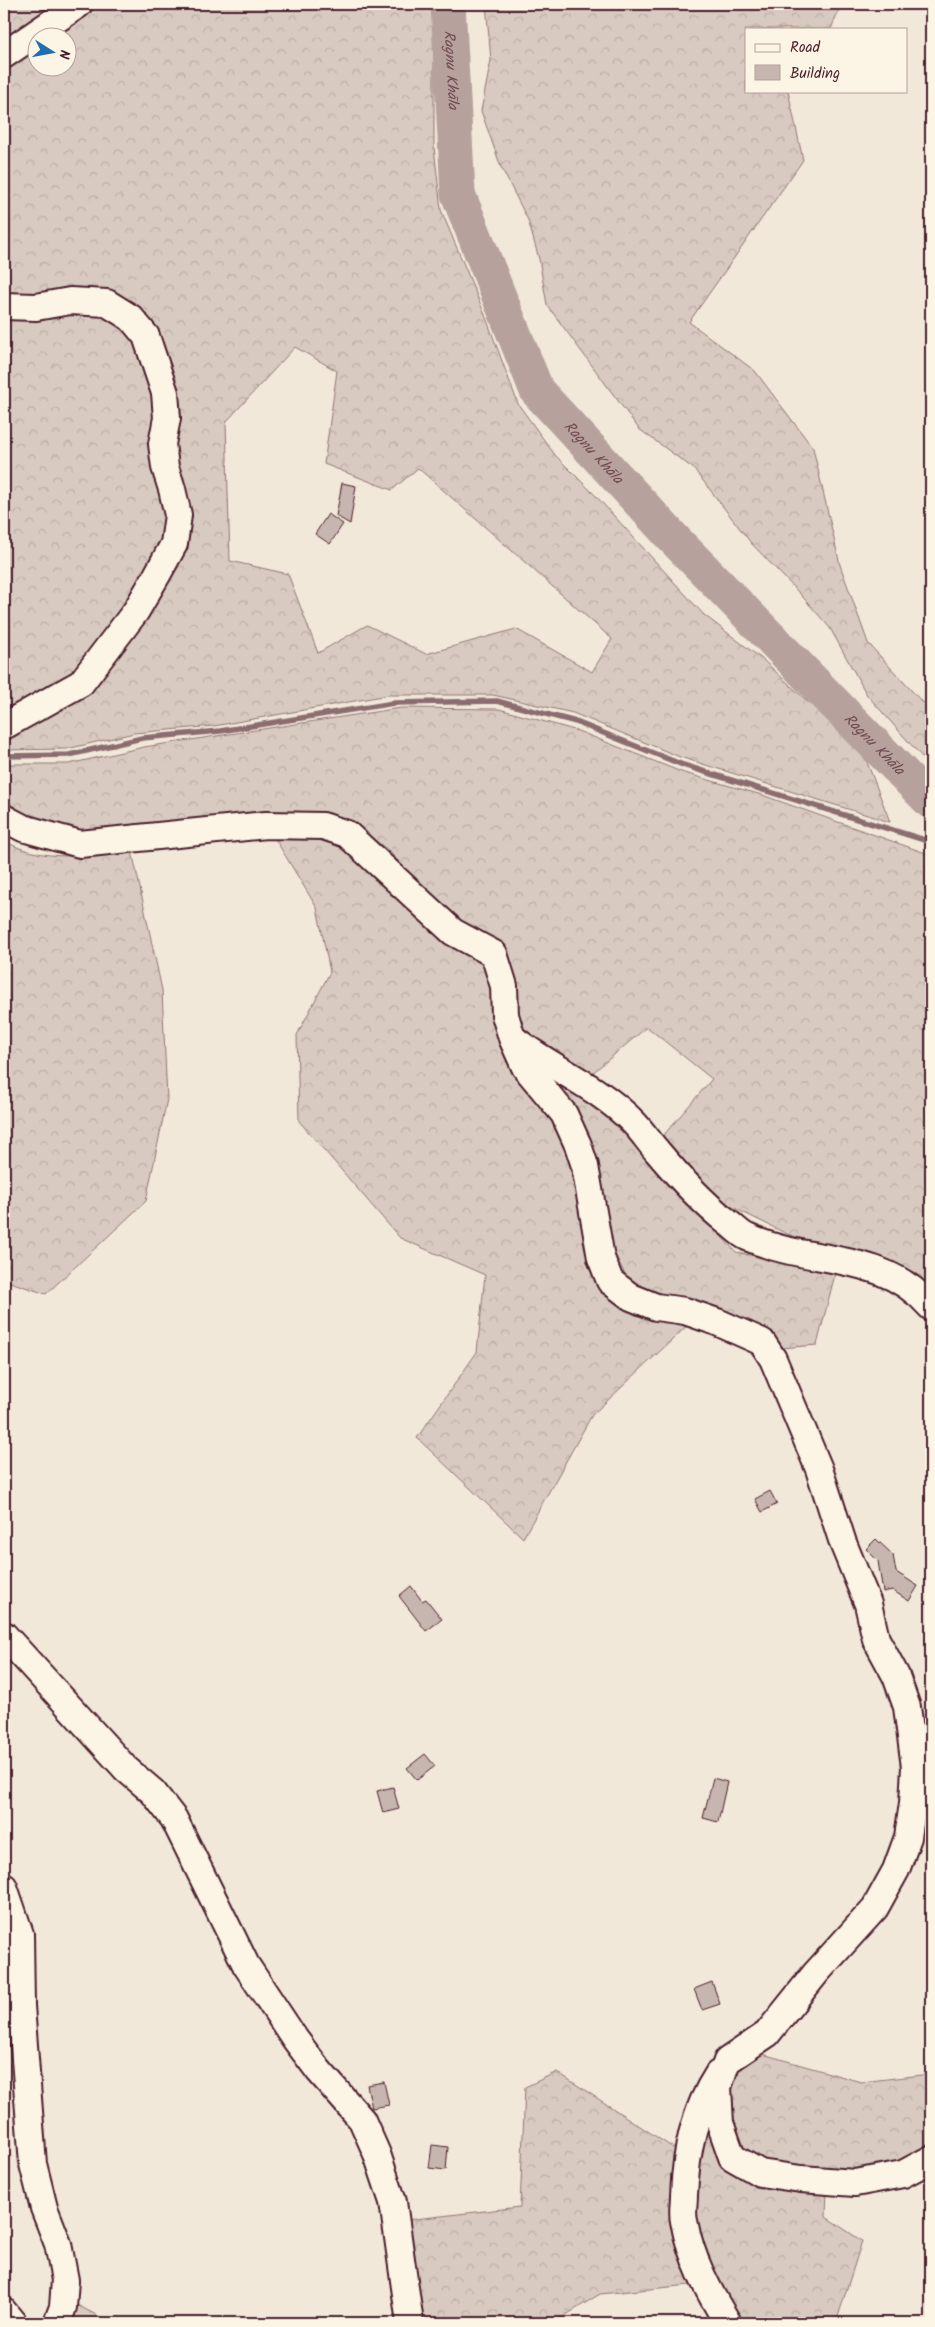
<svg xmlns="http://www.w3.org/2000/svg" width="935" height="2327" font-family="Kalam,sans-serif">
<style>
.forest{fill:url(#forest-crowns);stroke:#917476;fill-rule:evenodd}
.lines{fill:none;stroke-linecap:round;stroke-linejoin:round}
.stream{stroke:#8b6d6f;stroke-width:5.5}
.river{stroke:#b6a19c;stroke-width:35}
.building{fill:#c7b6af;stroke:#4a1f2b}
.minor-casing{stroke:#4a1f2b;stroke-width:30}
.minor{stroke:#fcf5e5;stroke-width:26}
.labels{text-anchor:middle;stroke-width:4.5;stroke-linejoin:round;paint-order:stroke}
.water-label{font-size:15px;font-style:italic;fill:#704c53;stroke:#fcf5e5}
</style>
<defs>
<pattern id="forest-crowns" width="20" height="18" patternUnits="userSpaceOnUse" patternTransform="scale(1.25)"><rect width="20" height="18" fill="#d8cac0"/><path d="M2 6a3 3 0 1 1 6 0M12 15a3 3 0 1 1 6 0" fill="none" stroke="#bbada5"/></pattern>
</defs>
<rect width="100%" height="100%" fill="#f1e8da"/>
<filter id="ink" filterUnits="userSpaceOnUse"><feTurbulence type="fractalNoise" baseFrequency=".02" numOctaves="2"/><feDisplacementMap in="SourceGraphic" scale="10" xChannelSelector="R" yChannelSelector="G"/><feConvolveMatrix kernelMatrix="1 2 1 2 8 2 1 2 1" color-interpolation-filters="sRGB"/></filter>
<g filter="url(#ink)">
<g class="forest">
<polygon points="4,4 66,4 4,46"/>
<path d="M92,4H434V147L441,210L485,315L518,404L555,455L595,495L704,615L762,659L864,754L890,822L680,757L573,713L493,695H388L214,726L134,733L67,749L4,750V736L67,702L184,505L135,311L4,300V63L37,39L38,68H68V38L40,37ZM295,347L337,371L324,464L392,490L418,468L612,639L592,672L516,629L426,654L367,625L318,653L288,574L230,561L226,422Z"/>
<polygon points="486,4 841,4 831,29 746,29 746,91 788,91 803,160 689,322 755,371 813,448 840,565 868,643 922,702 931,705 931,763 923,758 867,695 830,628 801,595 751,543 694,469 639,429 547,305 539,259 528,220 501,167 481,111 491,60"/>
<polygon points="4,313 109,314 135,340 153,379 168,518 162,550 123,615 65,688 4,720"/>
<polygon points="401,708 499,709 578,731 684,773 762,795 931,855 931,1289 911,1272 787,1234 728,1205 694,1176 662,1137 712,1079 647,1027 590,1075 520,1032 461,922 439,905 389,851 363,831 331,817 294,811 96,837 27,816 8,802 4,779 4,764 69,764 144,747"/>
<polygon points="274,837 317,837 345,847 487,961 545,1105 562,1139 572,1169 586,1250 596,1276 609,1297 635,1315 688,1325 592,1415 523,1538 417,1438 477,1352 485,1275 400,1238 299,1121 297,1035 330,972 317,908"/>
<path d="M4,840C38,863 94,856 132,851L162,990L167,1099L146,1201L46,1294L4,1280Z"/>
<polygon points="531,1062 606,1107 684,1197 736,1252 835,1274 817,1345 782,1348 759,1328 645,1294 625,1274 612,1249 601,1191"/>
<polygon points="759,2053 861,2082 931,2074 931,2151 885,2168 801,2169 769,2162 738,2149 729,2110 731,2077"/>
<path d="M557,2072L675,2149C672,2196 673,2240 690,2285L600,2294L553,2323H421L406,2220L520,2207L525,2087Z"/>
<polygon points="705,2119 726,2163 827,2187 826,2217 862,2241 836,2323 739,2323 702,2247 695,2204"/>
<polygon points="73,2303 112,2323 64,2323"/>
</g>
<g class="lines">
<polyline class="stream" points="4,756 69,755 142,738 220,731 394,703 497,701 576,722 683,765 931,842"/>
<path class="river" id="s1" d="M448,4L458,194L537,391L674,539L931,802"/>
</g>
<g class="building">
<polygon points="342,483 356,486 350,524 336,516"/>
<polygon points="328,514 343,524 330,544 315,534"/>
<polygon points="770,1491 777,1504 762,1512 755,1499"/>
<polygon points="876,1539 893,1555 896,1572 918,1586 909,1601 892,1590 883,1592 878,1561 866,1549"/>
<polygon points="411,1586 422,1601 426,1599 442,1619 426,1631 399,1596"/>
<polygon points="425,1754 435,1766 417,1780 407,1768"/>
<polygon points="713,1778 727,1782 718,1822 703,1818"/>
<polygon points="393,1787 399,1809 383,1813 377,1791"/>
<polygon points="712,1982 720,2004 702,2010 694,1989"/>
<polygon points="384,2082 389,2105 372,2108 367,2085"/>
<polygon points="432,2145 448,2147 446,2170 429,2168"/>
</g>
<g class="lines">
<defs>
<g id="minor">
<polyline points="4,55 79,4"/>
<polyline points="4,306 36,307 70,301 107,303 131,318 146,336 165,393 167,418 162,444 165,467 172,489 178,515 174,544 157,575 136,611 81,683 4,726"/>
<polyline points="4,818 23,828 80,844 266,825 323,826 347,834 453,932 494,954 504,986 505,1015 512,1038 525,1067 564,1114 578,1145 585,1166 601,1258 610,1281 631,1297 656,1307 685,1311 717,1322 762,1342 773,1359 819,1469 843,1543 868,1604 876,1639 896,1676 907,1707 915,1767 913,1803 908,1837 896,1870 875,1908 816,1973 767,2034 727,2061 718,2087 720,2123 732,2157 760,2173 801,2179 855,2183 903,2174 931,2159"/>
<path d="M515,1040C553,1069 599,1087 633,1122C642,1131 649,1142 657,1151C678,1176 701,1201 726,1221C733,1226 740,1234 747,1237C810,1266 881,1249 931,1307"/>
<polyline points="4,1635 126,1769 153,1792 174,1819 246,1965 295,2039 319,2071 362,2120 377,2154 393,2202 410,2323"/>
<polyline points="4,1887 20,1934 21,2006 33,2164 44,2208 58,2244 65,2280 63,2307 57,2323"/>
<path d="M718,2074C694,2111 686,2151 684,2195C684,2203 682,2213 684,2221C691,2259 708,2291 728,2323"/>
<polyline points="4,2312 13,2323"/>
</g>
</defs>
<use href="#minor" class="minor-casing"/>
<use href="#minor" class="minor"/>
</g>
</g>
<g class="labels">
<g class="water-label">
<text dy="5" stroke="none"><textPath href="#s1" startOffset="66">Ragnu Khāla</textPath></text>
<text dy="5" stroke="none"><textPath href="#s1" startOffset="486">Ragnu Khāla</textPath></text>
<text dy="5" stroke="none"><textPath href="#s1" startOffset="891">Ragnu Khāla</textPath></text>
</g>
</g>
<rect width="935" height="2327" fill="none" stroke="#fcf5e5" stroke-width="20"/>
<rect x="10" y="10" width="915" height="2307" fill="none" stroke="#4a1f2b" stroke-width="2" filter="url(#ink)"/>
<rect x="745" y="28" width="162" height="65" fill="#fcf5e5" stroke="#b59f9b"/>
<rect x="755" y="44" width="25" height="8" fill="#fcf5e5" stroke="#b59f9b"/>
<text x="790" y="52" font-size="15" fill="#4a1f2b">Road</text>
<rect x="755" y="65" width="25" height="15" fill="#c7b6af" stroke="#b59f9b"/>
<text x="790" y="78" font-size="15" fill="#4a1f2b">Building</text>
<g transform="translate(52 52) rotate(101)"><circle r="24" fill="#fcf5e5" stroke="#b59f9b"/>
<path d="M0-4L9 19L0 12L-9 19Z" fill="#1f6fb2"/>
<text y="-8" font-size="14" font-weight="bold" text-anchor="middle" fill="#4a1f2b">N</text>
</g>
</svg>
